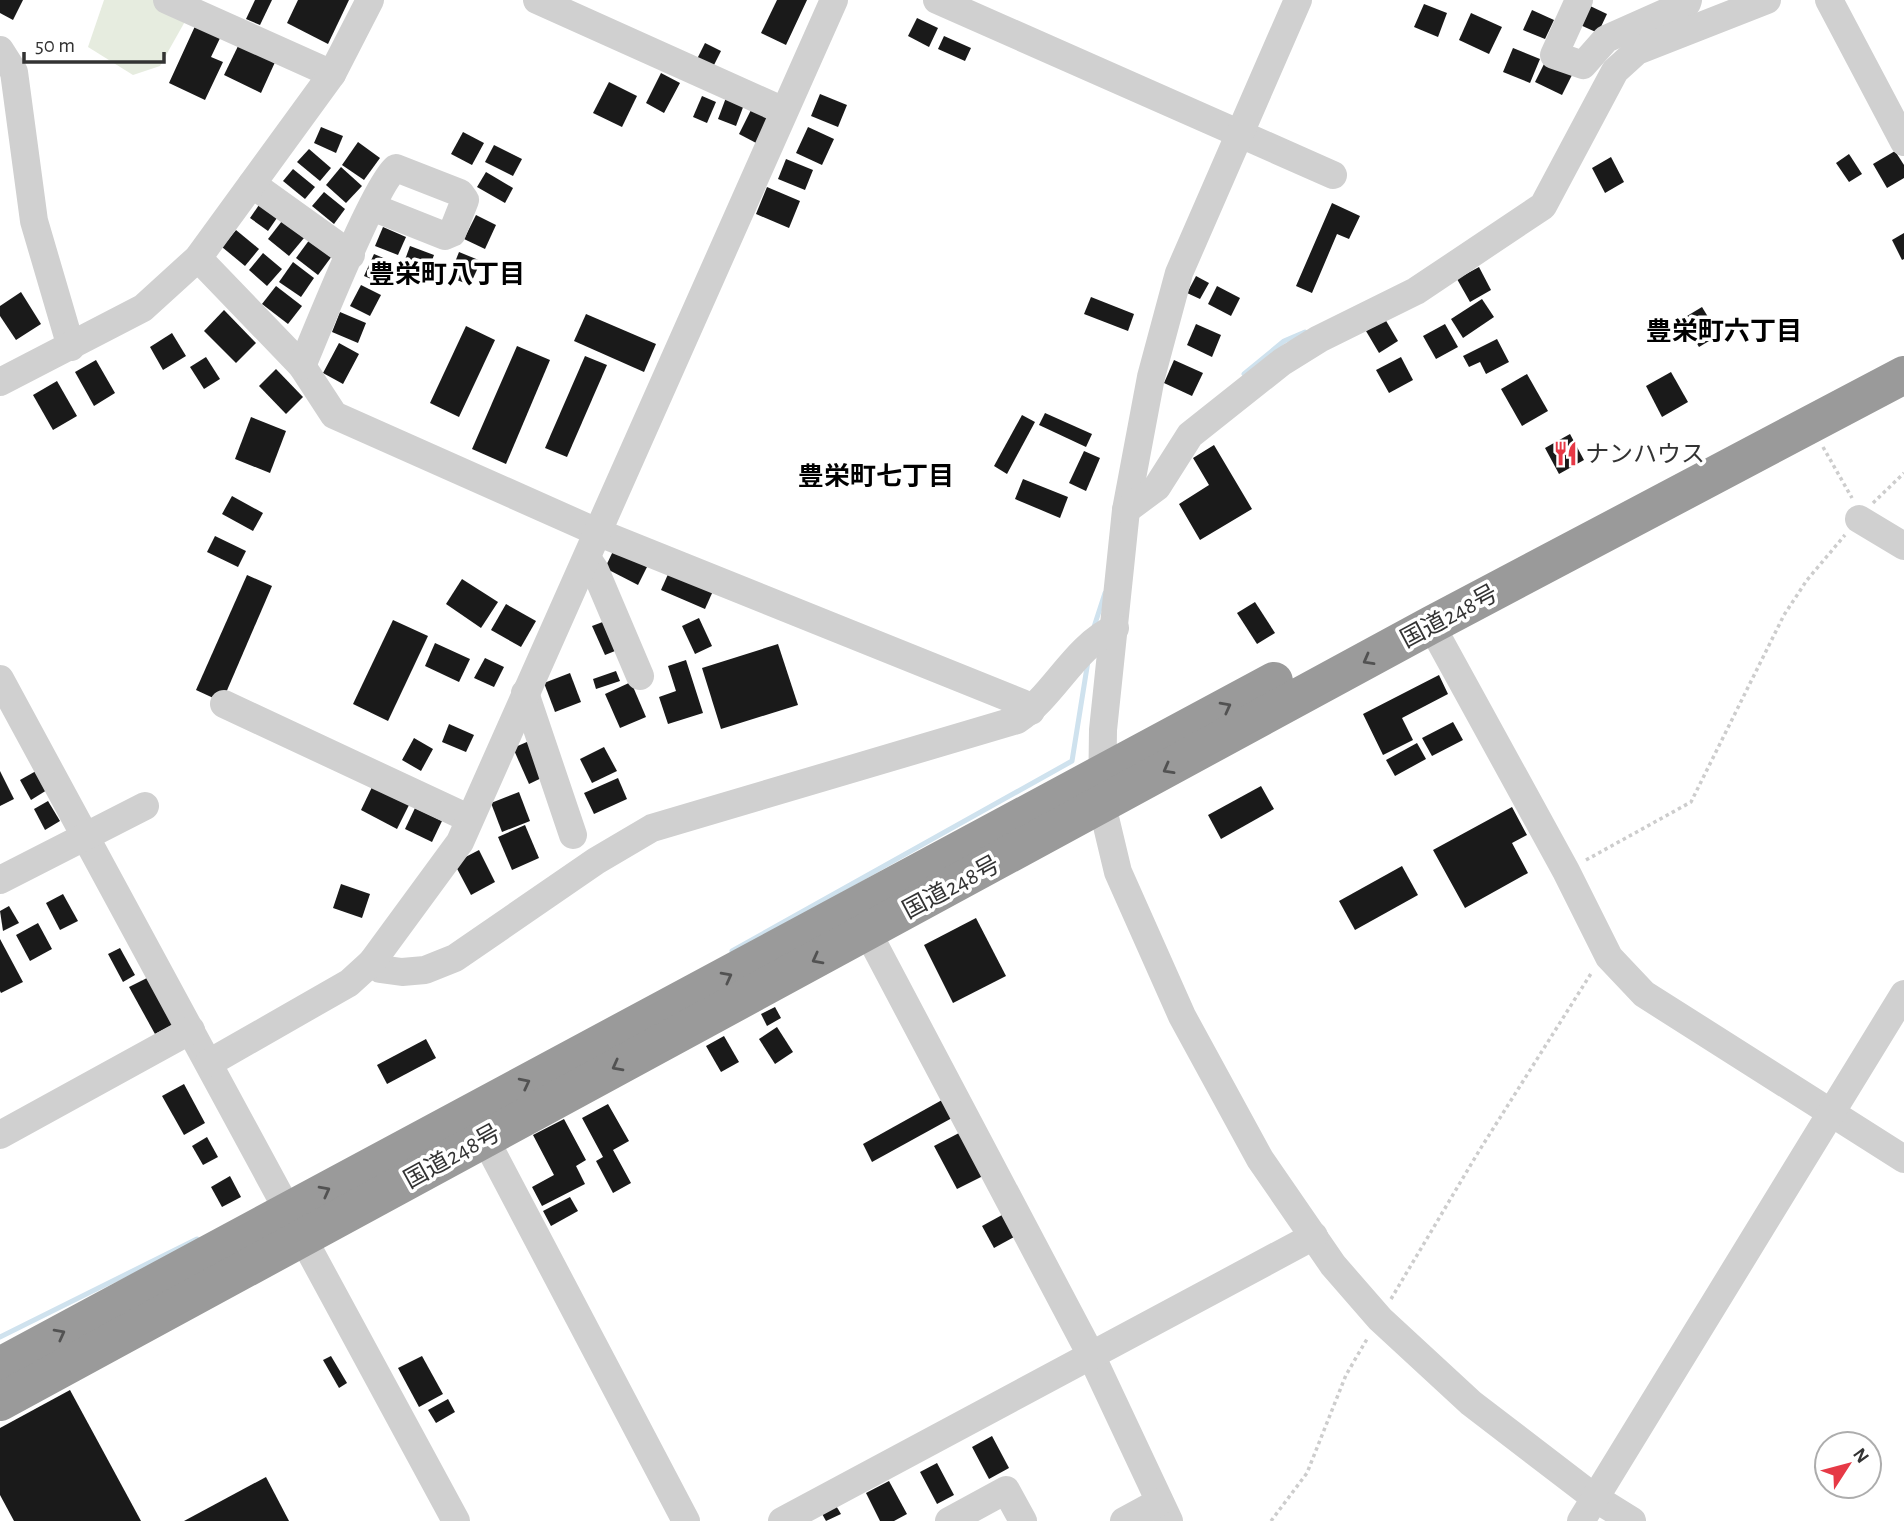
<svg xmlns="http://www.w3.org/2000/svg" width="1904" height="1521" font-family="'Alegreya Sans','Noto Sans JP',sans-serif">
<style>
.green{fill:#e6ecdf}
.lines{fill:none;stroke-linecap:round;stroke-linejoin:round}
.stream{stroke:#cfe2ee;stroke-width:5}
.building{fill:#1a1a1a}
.path{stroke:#cdcdcd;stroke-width:3.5;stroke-dasharray:3.5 3.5;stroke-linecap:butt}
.minor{stroke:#d0d0d0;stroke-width:28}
.highway{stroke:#9a9a9a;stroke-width:38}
.oneway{stroke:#525252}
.labels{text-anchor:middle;stroke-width:7;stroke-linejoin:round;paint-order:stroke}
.poi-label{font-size:24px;fill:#333;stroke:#fff;text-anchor:start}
.street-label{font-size:24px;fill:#333;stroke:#fff}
.neighbourhood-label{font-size:26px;font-weight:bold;fill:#000;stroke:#fff}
</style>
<rect width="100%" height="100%" fill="#fff"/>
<polygon class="green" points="104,0 197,0 160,66 133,75 88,47"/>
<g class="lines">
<g class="stream">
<polyline points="1244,374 1284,341 1305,332"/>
<polyline points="1093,630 1105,593"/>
<polyline points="732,951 1072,761 1088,661"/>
<polyline points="0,1337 197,1239"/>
</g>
</g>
<g class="building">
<polygon points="0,0 23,0 13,20 0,13"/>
<polygon points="255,0 272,0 260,25 246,19"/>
<polygon points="298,0 349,0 328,44 287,23"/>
<polygon points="777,0 807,0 786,45 761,33"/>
<polygon points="1424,4 1447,13 1438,37 1414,27"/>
<polygon points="1588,5 1607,14 1598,33 1578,24"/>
<polygon points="1532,10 1554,20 1545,39 1523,30"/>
<polygon points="1471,13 1502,27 1489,54 1459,40"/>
<polygon points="917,18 938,28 929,47 908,36"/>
<polygon points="196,24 221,36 211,57 223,62 205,100 169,83"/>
<polygon points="944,36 971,48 965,61 938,49"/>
<polygon points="240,42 276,60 261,93 224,75"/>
<polygon points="705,43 721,51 713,67 697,59"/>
<polygon points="1513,48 1540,59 1530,83 1503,72"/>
<polygon points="1546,60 1573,73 1562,95 1535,82"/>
<polygon points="661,73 680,83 664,113 646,103"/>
<polygon points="609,82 637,96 622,127 593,113"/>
<polygon points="820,94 847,105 838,127 811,116"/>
<polygon points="727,95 745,102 736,126 718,119"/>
<polygon points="702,96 716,102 707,123 693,117"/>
<polygon points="752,108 773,119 760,145 739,134"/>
<polygon points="321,127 343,136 336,153 314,143"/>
<polygon points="808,127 834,139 822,165 796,153"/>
<polygon points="463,132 484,143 472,165 451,154"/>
<polygon points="358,142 380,158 364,180 342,165"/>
<polygon points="494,145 522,159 513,176 485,162"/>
<polygon points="309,149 331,168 320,181 297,162"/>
<polygon points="1895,151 1904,165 1904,178 1887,188 1873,164"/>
<polygon points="1849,154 1862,174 1849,182 1836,163"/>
<polygon points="1611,157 1624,182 1605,193 1592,168"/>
<polygon points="786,159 813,170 805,190 778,179"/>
<polygon points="341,167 362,186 346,203 326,185"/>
<polygon points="293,169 315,187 305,199 283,181"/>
<polygon points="486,172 513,188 505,203 477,187"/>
<polygon points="767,187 800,201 789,228 756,214"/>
<polygon points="324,192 345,209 334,224 312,206"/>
<polygon points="261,202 279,215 268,231 250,218"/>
<polygon points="1332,203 1360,216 1349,239 1337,234 1312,293 1296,286"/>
<polygon points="476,215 496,225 485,249 464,239"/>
<polygon points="282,221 304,238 289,256 268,239"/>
<polygon points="383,227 406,237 398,255 375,246"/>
<polygon points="236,230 259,249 245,266 222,247"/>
<polygon points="1904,233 1904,259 1902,260 1892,240"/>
<polygon points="310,239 332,256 318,275 296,258"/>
<polygon points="410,246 434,255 426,277 402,268"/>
<polygon points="459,252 481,261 470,285 449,277"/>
<polygon points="263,253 282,269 267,286 249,270"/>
<polygon points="374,254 393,262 383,284 364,276"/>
<polygon points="293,262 314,278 301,297 279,282"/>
<polygon points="1479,267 1491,290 1470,302 1457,279"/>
<polygon points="1196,276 1209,283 1200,299 1187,293"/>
<polygon points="361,285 381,295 370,316 350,306"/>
<polygon points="276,286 302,306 288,324 262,304"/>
<polygon points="1217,286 1240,298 1231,316 1208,304"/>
<polygon points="21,292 41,324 16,340 0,316 0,306"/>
<polygon points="1091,297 1134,314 1128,331 1084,314"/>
<polygon points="1482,299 1494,317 1463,338 1451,319"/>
<polygon points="1702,307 1719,335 1699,347 1682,319"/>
<polygon points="224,310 256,343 236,363 204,331"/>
<polygon points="340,312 366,323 358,343 332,332"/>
<polygon points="586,314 656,344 644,372 574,341"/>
<polygon points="1385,319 1398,341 1379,353 1366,331"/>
<polygon points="1196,324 1221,335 1212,357 1187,345"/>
<polygon points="1445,324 1458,347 1436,359 1423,336"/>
<polygon points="466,326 495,340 459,417 430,403"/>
<polygon points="172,333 186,356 163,370 150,347"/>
<polygon points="1497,339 1509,362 1486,374 1480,362 1469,367 1463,356"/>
<polygon points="339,343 359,354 343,384 323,373"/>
<polygon points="517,346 550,360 506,464 472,449"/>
<polygon points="585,356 607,365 567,457 545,448"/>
<polygon points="206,357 220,379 204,389 190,367"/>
<polygon points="1401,357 1413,380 1389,393 1376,370"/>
<polygon points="96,360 115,393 94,406 75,372"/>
<polygon points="1174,360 1203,373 1192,396 1164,383"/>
<polygon points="276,369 303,397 286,414 259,386"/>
<polygon points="1671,372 1688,402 1662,417 1646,386"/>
<polygon points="1527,374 1548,411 1522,426 1501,389"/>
<polygon points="57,381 77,416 53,430 33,395"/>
<polygon points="1045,413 1092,434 1086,447 1039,425"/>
<polygon points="1022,415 1035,422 1007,474 994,466"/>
<polygon points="251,417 286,431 270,473 235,459"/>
<polygon points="1570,434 1584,460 1559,474 1545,448"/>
<polygon points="1214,445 1252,509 1200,540 1179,504 1209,485 1193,458"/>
<polygon points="1084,451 1100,458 1086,491 1069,483"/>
<polygon points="1023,479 1068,497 1060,518 1015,499"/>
<polygon points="232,496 263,513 253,531 222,514"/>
<polygon points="215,536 246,551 238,567 207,552"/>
<polygon points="614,549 647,567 638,585 605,568"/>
<polygon points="669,572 713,591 705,609 661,590"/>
<polygon points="247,575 272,586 222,702 196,690"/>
<polygon points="462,579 498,602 481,628 446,604"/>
<polygon points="1255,602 1275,633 1257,644 1237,613"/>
<polygon points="506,604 536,621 521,647 491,630"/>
<polygon points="699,618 712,646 695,654 682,626"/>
<polygon points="393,620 428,636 388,721 353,704"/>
<polygon points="608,620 620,649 605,655 592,626"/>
<polygon points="435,643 470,659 459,682 425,666"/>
<polygon points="778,644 798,705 721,729 702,668"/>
<polygon points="485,658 504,667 494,687 474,678"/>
<polygon points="686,660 703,713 668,724 659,697 676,691 668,666"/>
<polygon points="616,671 620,681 596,689 593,679"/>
<polygon points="570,673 581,702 555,712 544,683"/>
<polygon points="1439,675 1448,694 1402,718 1413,740 1383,755 1363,714"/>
<polygon points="631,682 646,717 620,728 605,694"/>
<polygon points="1453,722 1463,740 1432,756 1422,738"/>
<polygon points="449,724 474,735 466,752 442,742"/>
<polygon points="414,738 433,749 421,771 402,760"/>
<polygon points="536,738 552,773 529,784 513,748"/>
<polygon points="1417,743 1426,759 1395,776 1386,760"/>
<polygon points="604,747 617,771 592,783 580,759"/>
<polygon points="0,771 14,799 0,806"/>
<polygon points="36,771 47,790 31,800 20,780"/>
<polygon points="618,778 627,799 594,814 584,793"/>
<polygon points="373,785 410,803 397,829 361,810"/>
<polygon points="1261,786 1274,809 1221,839 1208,815"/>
<polygon points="519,792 530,821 502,832 491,803"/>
<polygon points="48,801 60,821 45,830 34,809"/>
<polygon points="1512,807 1527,835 1512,843 1528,873 1465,908 1433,850"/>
<polygon points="415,808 442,821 432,842 405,829"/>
<polygon points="525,825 539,858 512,870 498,837"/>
<polygon points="479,850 495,882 471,895 454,863"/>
<polygon points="1402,866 1418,895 1355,930 1339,901"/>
<polygon points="341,884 370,894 362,918 333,908"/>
<polygon points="63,894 78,921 60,930 46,903"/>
<polygon points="9,906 19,923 3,931 0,911"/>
<polygon points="976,918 1006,976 953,1003 924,945"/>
<polygon points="38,923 52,949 30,961 16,935"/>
<polygon points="0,939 23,982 1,993 0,991"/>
<polygon points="120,948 135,975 123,982 108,954"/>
<polygon points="149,977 174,1024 155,1034 129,987"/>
<polygon points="775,1007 781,1018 767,1026 761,1014"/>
<polygon points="777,1027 793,1052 775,1064 759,1039"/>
<polygon points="724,1036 739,1062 721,1072 706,1046"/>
<polygon points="426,1039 436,1058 387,1084 377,1065"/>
<polygon points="184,1084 205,1123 184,1135 162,1096"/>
<polygon points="942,1100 952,1118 872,1162 863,1144"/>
<polygon points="608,1104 629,1141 613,1150 631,1183 613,1193 596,1161 603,1157 582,1118"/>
<polygon points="564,1119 586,1160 576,1166 585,1184 542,1206 532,1187 554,1175 533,1135"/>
<polygon points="959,1133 983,1176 957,1189 934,1146"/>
<polygon points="207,1137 218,1157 203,1165 192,1146"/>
<polygon points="230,1176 241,1197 222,1207 211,1187"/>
<polygon points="570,1197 578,1211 551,1226 543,1211"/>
<polygon points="1002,1215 1014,1237 994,1248 982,1226"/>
<polygon points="331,1356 347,1383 339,1388 323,1360"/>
<polygon points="422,1356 443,1394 419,1407 398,1368"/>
<polygon points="70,1390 141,1521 14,1521 0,1495 0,1428"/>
<polygon points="448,1399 455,1412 436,1423 428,1410"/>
<polygon points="992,1436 1009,1468 989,1479 972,1447"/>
<polygon points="937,1463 954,1495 937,1504 920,1472"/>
<polygon points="266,1477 289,1521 184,1521"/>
<polygon points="889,1481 907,1514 894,1521 880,1521 866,1493"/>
<polygon points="835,1504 841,1514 826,1521 821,1512"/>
</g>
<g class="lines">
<g class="path">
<polyline points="1823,447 1852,498"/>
<polyline points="1873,503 1904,473"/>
<polyline points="1586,860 1691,802 1784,615 1807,580 1845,535"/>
<polyline points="1391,1299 1479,1151 1592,972"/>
<polyline points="1271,1521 1307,1473 1346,1375 1367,1339"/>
</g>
<g class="minor">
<polyline points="167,0 332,74"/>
<polyline points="537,0 784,111"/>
<polyline points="937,0 1333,175"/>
<polyline points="1298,0 1179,273 1151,377 1126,510 1103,730 1102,805 1118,872 1182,1016 1260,1159 1333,1265 1380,1319 1471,1403 1595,1498 1632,1521"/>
<polyline points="1579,0 1554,55 1583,65 1606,39 1687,3 1688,0"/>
<polyline points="1829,0 1904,142"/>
<polyline points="0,50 14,72 34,221 71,347"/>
<polyline points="252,184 351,255"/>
<polyline points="198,258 302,366 334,415 597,532 1022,703 1031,711"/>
<path d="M302,366C316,333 376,182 396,168L460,193L465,200L452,233L445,236L372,207"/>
<polyline points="0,382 143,308 198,258 332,74 370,0"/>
<polyline points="1126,510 1157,487 1190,435 1282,362 1319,339 1416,291 1543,206 1615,71 1637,51 1767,0"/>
<polyline points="1859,519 1904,546"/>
<polyline points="587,558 595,570 640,676"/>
<polyline points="1431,625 1566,871 1609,957 1644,994 1904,1159"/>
<polyline points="0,679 456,1521"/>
<polyline points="525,693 573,835"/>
<polyline points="224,704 468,818"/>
<polyline points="0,880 145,806"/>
<polyline points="868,933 1091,1355 1169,1521"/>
<path d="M372,962L380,969L402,972L425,970L455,958L596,861L652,828L1017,720C1055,695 1073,648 1115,628"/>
<polyline points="209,1063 349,983 372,962 460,842 834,0"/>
<polyline points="0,1135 191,1030"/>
<polyline points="484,1137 686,1521"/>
<polyline points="782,1521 1314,1236"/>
<polyline points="949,1521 1006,1490 1023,1521"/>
<polyline points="1124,1521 1159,1502"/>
<polyline points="1581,1521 1904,994"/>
</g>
<g class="highway">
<polyline points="0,1366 1274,681"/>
<polyline points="0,1402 1431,625 1904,375"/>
</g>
</g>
<defs><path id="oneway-chevron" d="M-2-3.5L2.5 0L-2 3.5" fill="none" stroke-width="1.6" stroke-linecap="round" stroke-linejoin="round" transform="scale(1.75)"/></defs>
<g class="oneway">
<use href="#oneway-chevron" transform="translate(1368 660) rotate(151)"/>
<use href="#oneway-chevron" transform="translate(1226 707) rotate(-28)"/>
<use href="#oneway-chevron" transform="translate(1168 769) rotate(151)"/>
<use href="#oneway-chevron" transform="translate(817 959) rotate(152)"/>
<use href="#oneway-chevron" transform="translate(727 977) rotate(-28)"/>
<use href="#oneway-chevron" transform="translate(617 1066) rotate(152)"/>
<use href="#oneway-chevron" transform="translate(525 1083) rotate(-27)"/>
<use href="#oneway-chevron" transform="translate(325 1191) rotate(-28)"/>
<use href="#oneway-chevron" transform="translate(60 1334) rotate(-28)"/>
</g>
<defs>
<symbol id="restaurant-bare" viewBox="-9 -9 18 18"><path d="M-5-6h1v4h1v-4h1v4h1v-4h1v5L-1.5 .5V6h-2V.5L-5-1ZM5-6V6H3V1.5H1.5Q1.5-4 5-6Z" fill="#e63946" stroke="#fff" stroke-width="2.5" paint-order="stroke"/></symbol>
</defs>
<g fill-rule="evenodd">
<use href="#restaurant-bare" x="1548" y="436" width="35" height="35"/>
</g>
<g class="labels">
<g class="poi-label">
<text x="1585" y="462">ナンハウス</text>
</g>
<g class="street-label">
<text transform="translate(1449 616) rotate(-28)" y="8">国道248号</text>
<text transform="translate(951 887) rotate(-28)" y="8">国道248号</text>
<text transform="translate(452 1156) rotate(-29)" y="8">国道248号</text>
</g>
<g class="neighbourhood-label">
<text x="447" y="283">豊栄町八丁目</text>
<text x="1724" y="340">豊栄町六丁目</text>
<text x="876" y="485">豊栄町七丁目</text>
</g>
</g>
<g transform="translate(1848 1465) rotate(54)"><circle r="33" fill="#ffffff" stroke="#adadad" stroke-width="2"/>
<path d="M0-5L12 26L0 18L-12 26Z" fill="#e63946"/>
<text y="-10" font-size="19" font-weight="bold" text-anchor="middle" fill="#333333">N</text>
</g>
<path d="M24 52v10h140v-10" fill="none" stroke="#333333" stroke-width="3.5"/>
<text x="35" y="52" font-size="21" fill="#333333" stroke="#ffffff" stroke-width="5" paint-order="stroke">50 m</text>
</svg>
